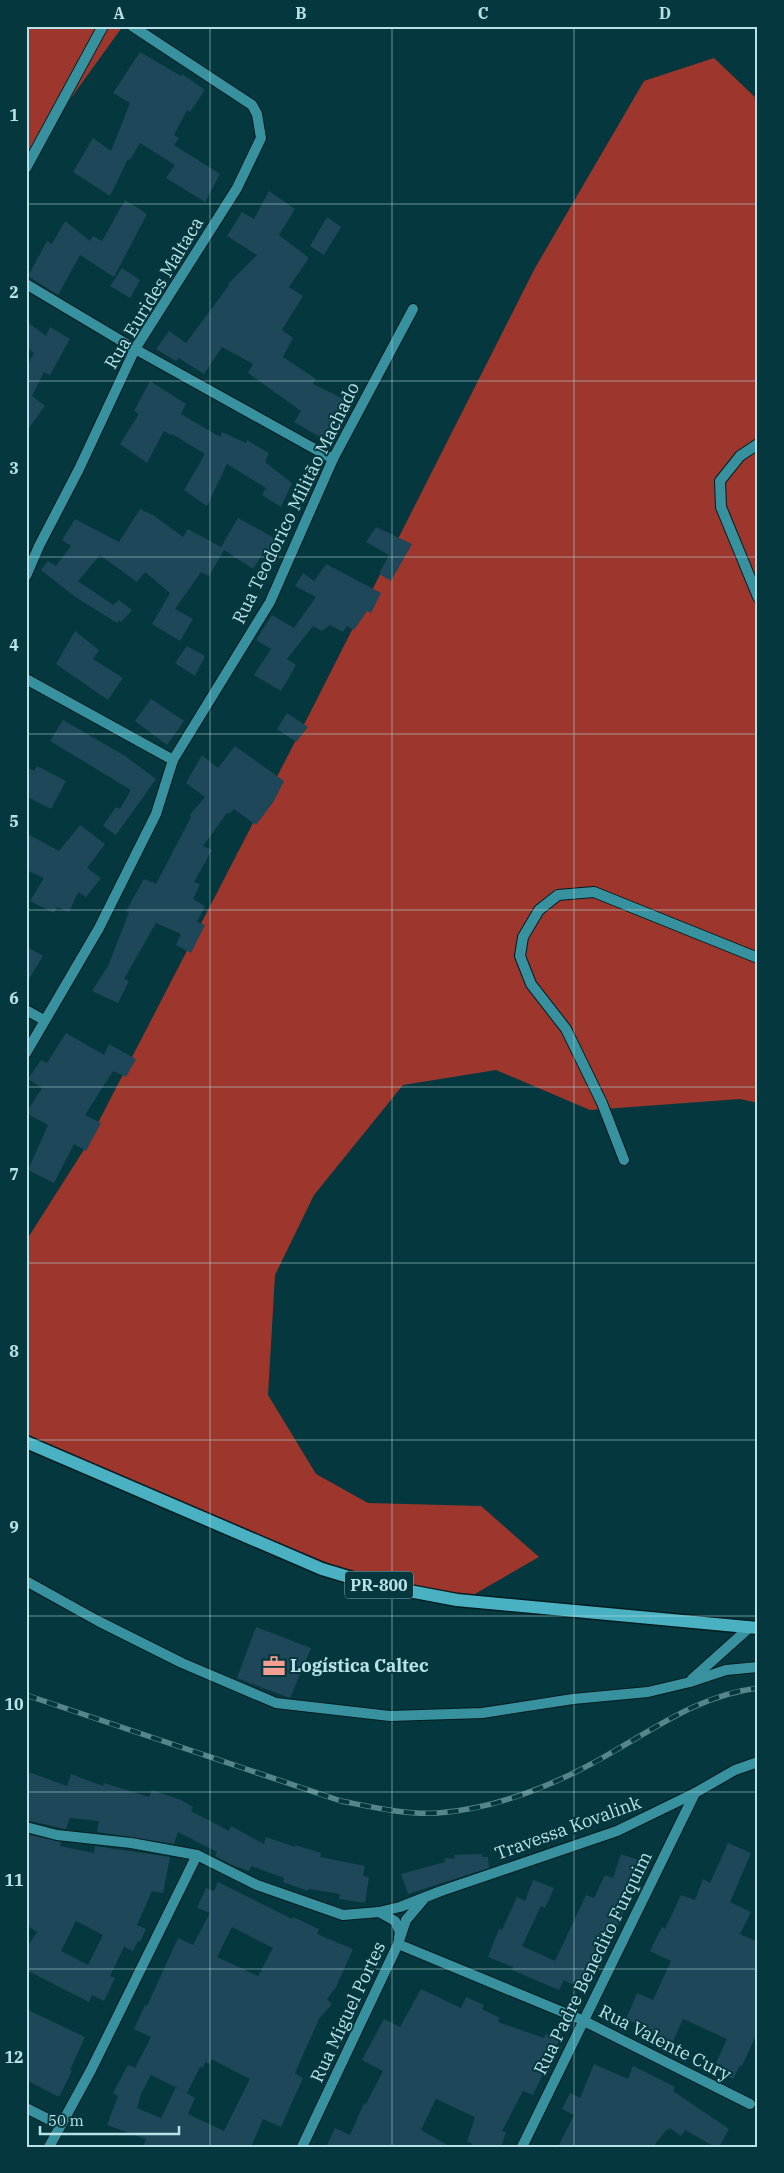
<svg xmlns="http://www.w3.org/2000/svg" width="784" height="2173" font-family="'IBM Plex Serif',serif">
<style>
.forest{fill:#9d372d}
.building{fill:#1e4759;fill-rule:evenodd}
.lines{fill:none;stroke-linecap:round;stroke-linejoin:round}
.service-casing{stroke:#021d21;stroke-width:12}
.minor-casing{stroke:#021d21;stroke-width:12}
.tertiary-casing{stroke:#021d21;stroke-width:12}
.primary-casing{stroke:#021d21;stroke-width:15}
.service{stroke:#38919e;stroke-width:10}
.minor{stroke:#38919e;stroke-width:10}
.tertiary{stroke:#38919e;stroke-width:10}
.primary{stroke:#49b1c1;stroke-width:12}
.rail-casing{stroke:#57858b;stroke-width:5.5}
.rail{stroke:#05383e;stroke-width:4;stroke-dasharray:11;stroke-linecap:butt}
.grid{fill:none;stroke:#b9e1e8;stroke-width:1;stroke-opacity:0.55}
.labels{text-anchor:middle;stroke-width:4;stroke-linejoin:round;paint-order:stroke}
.shield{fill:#05383e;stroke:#83aeb5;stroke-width:1}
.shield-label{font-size:16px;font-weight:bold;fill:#b9e1e8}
.street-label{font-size:18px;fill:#b9e1e8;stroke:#05383e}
.poi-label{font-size:18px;font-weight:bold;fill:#b9e1e8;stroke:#05383e;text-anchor:start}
.neatline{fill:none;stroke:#b9e1e8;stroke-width:2}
.grid-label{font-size:16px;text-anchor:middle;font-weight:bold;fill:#b9e1e8}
</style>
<rect width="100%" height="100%" fill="#05383e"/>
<g class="forest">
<polygon points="26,26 123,26 26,160"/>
<polygon points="714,58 758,100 758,1103 740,1099 590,1110 496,1070 403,1085 314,1195 275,1275 268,1395 316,1474 368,1503 481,1506 539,1557 466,1599 368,1580 26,1437 26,1241 85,1148 312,709 535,268 644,81"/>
</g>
<g class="building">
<polygon points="140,52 181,76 182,74 205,90 190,112 187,110 174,135 179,138 174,145 220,174 205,202 166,178 175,165 140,143 130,160 128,159 110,196 73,172 93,138 111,151 130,103 113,93"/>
<polygon points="269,191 295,209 279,235 309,258 289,287 303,296 282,330 293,338 283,357 316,379 313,384 352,403 329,442 294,422 301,411 248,373 253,364 222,347 204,374 179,358 176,361 156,349 169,331 186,343 229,285 228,284 257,255 227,236 242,212 254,219"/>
<polygon points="125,200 147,214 114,277 80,255 58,295 28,276 47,241 52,244 65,221 90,241 93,236 102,241"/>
<polygon points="327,217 341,227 324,255 310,246"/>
<polygon points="122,268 140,280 130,298 110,286"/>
<polygon points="26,321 46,336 50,327 70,339 50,375 44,372 32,396 45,406 26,432 26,367 34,353 26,347"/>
<polygon points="150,381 186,404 181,414 220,437 222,432 246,443 247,440 269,453 265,462 292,483 281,507 262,495 266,488 227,464 207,506 184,490 205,454 172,434 171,435 164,431 147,463 120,444 139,414 134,411"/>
<polygon points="140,509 153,515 183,537 188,529 221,547 238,518 278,540 268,556 263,553 253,569 224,550 209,576 201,572 175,609 193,619 180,641 152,624 170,593 145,572 137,582 100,555 78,581 113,605 119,600 132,610 121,622 119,620 117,623 74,596 41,570 48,561 56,566 71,546 62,540 75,519 119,542"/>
<polygon points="376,527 412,544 391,581 379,574 389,555 366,542"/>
<polygon points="326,564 381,593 371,613 367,611 354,630 347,626 343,632 330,625 322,631 313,626 287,659 296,665 281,691 254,675 271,649 256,640 272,615 294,628 316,597 295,586 303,573 314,581"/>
<polygon points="75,631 99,650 93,659 123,678 108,700 56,664"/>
<polygon points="187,646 205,656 195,676 175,663"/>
<polygon points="151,699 184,721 167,745 135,721"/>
<polygon points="287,713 308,727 296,742 277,729"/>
<polygon points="63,720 125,756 156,779 116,835 103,826 116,807 120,809 131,790 50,741"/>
<polygon points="235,746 284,781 274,801 256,825 234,809 229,814 227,813 203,846 212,850 194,882 200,884 193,899 205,906 197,922 205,925 191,953 176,945 181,934 156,923 124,979 129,981 118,1003 92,991 108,966 129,912 126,911 144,879 156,884 191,817 189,816 205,797 186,783 202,755 218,768"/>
<polygon points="37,766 66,781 51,809 26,796 26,767 34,771"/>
<polygon points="80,825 105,844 87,868 101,878 86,897 78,892 69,912 57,907 54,913 30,901 44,878 26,870 26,833 59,851"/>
<polygon points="26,946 43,956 26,984"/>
<polygon points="66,1033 104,1055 109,1044 136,1059 126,1077 113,1071 85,1115 101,1123 86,1151 74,1144 54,1183 28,1170 48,1125 26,1113 42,1088 28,1079 41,1060 47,1063"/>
<polygon points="256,1627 311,1648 290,1698 237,1678"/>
<polygon points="26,1771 67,1786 71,1774 103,1786 104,1783 149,1797 152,1790 181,1800 193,1807 191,1811 229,1831 231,1826 264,1844 266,1837 295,1847 295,1845 321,1853 320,1857 365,1866 363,1876 369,1877 365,1903 339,1899 340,1894 309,1889 308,1891 283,1882 284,1878 251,1866 249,1871 232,1865 215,1856 217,1852 178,1832 174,1844 97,1832 99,1821 70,1818 66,1829 26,1820"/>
<path d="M26,1834L61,1842L60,1846L94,1853L95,1846L170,1857L163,1893L152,1891L137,1925L146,1929L140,1942L138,1941L133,1951L124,1947L110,1976L115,1978L104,2001L92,1995L89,2002L26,1970V1949L37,1932L26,1925ZM76,1921L103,1935L88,1965L61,1951Z"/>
<polygon points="728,1843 751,1853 730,1902 751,1912 740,1934 758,1942 758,2031 742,2066 740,2065 733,2079 720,2073 723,2066 716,2063 727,2039 683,2019 670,2048 648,2038 651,2030 626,2019 637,1993 653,2000 671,1961 650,1951 662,1927 665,1929 681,1895 695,1900 703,1879 710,1883"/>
<polygon points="482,1854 482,1857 488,1857 489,1868 408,1894 401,1874 445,1862 445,1858 455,1859 454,1855"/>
<polygon points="621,1854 646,1863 637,1886 634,1885 612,1939 586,1991 564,1980 559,1990 512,1970 513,1967 488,1957 499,1929 502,1930 517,1897 525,1901 533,1880 554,1888 545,1908 541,1906 522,1946 555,1961 586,1895 594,1898 605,1875 613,1878"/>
<path d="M218,1882L292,1919L293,1917L319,1929L317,1934L353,1949L336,1987L327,1999L332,2004L319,2019L295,2073L303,2078L281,2127L263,2119L251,2147H143L146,2139L107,2125L118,2096L113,2093L128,2065L135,2068L151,2037L134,2029L145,2005L147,2006L178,1938L193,1945L210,1913L197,1908L206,1888L214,1891ZM232,1927L273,1948L258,1976L217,1957ZM211,2059L250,2079L224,2131L188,2114L195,2098L176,2087L161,2118L137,2108L141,2094L151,2075L187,2093L200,2067L203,2068L205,2062L210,2064Z"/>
<polygon points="421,1989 461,2008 466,1997 484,2005 482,2009 500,2018 498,2022 544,2038 546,2034 559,2041 533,2095 523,2091 502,2131 506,2132 501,2147 471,2147 472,2143 467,2142 475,2117 436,2099 421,2130 451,2147 326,2147 335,2128 350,2135 364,2103 366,2104 383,2071 362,2060 384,2019 400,2027"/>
<polygon points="26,2009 85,2037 70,2070 72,2071 59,2097 26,2080"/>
<polygon points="594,2064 628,2079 633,2066 675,2087 673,2091 729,2129 719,2147 715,2147 685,2130 681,2136 670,2128 669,2130 667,2129 653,2147 558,2147 574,2115 562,2109 570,2093 580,2098"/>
</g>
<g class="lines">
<defs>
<g id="service">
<polyline points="624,1160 602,1103 566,1029 531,984 520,956 523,937 539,910 558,895 594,892 758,958"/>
<polyline points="26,1581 98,1621 182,1663 276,1703 390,1716 482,1713 573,1699 648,1692 690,1682 726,1670 758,1667"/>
<polyline points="692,1679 749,1628"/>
</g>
<g id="minor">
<polyline points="26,168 103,26"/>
<polyline points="26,284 135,349 333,459"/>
<polyline points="758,444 740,456 720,481 721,507 758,597"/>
<polyline points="26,576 39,546 79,469 135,349 237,188 261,138 257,114 252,105 132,26"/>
<polyline points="26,679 173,760"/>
<polyline points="26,1010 44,1020"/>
<polyline points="26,1053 99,928 156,814 173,760 270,602 333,459 413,309"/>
<polyline points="398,1944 582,2020 750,2104"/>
<polyline points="26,2108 60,2125"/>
<polyline points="49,2147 91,2070 197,1855"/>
<polyline points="522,2147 695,1793"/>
</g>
<g id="tertiary">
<polyline points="26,1827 57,1835 131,1843 197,1855 257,1885 343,1915 379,1912 400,1907 441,1891 617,1831 695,1793 735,1770 758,1762"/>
<polyline points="379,1912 395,1921 400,1932 399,1938"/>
<polyline points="302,2147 398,1944 406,1920 423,1900"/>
</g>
<polyline id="primary" points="26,1442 322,1569 372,1584 457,1600 758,1628"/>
</defs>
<use href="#service" class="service-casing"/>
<use href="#minor" class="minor-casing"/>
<use href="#tertiary" class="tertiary-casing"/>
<use href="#primary" class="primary-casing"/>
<use href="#service" class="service"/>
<use href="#minor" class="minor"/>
<use href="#tertiary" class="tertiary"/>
<use href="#primary" class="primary"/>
<defs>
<path id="rail" d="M26,1695L341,1801C372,1807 406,1815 438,1813C502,1808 562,1782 616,1750C663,1723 703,1695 758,1688"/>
</defs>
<use href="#rail" class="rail-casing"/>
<use href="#rail" class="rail"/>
</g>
<path class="grid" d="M210,26V2147M392,26V2147M574,26V2147M26,204H758M26,381H758M26,557H758M26,734H758M26,910H758M26,1087H758M26,1263H758M26,1440H758M26,1616H758M26,1792H758M26,1969H758"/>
<defs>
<symbol id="office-bare" viewBox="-9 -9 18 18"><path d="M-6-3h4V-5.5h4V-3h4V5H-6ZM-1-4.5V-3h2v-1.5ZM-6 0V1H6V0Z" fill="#f59d90" stroke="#05383e" stroke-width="2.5" paint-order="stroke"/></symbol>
</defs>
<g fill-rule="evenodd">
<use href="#office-bare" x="258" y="1650" width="32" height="32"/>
</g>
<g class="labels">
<rect class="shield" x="345" y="1571.5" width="68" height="27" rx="4"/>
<g class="shield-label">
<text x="379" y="1591">PR-800</text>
</g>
<g class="street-label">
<text transform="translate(154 293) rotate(-59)" y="6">Rua Eurides Maltaca</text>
<text transform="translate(296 503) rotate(-64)" y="6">Rua Teodorico Militão Machado</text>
<text transform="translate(568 1828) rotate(-20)" y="6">Travessa Kovalink</text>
<text transform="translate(593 1963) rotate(-64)" y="6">Rua Padre Benedito Furquim</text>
<text transform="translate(348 2012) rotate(-65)" y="6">Rua Miguel Portes</text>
<text transform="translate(665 2043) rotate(27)" y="6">Rua Valente Cury</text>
</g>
<g class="poi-label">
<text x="290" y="1672">Logística Caltec</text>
</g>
</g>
<rect width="784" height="2173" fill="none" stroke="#05383e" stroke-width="55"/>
<path d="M40 2126v8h139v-8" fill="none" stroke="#b9e1e8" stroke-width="2.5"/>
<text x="48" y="2126" font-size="15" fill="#b9e1e8" stroke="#05383e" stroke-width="4" paint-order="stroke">50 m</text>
<rect x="28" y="28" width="728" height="2118" class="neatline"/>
<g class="grid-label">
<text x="119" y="19">A</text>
<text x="301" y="19">B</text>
<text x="483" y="19">C</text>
<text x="665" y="19">D</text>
<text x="14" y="121">1</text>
<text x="14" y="298">2</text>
<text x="14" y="474">3</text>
<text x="14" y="651">4</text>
<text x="14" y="827">5</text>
<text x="14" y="1004">6</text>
<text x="14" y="1180">7</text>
<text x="14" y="1357">8</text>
<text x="14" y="1533">9</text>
<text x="14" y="1710">10</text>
<text x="14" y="1886">11</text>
<text x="14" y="2063">12</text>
</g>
</svg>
